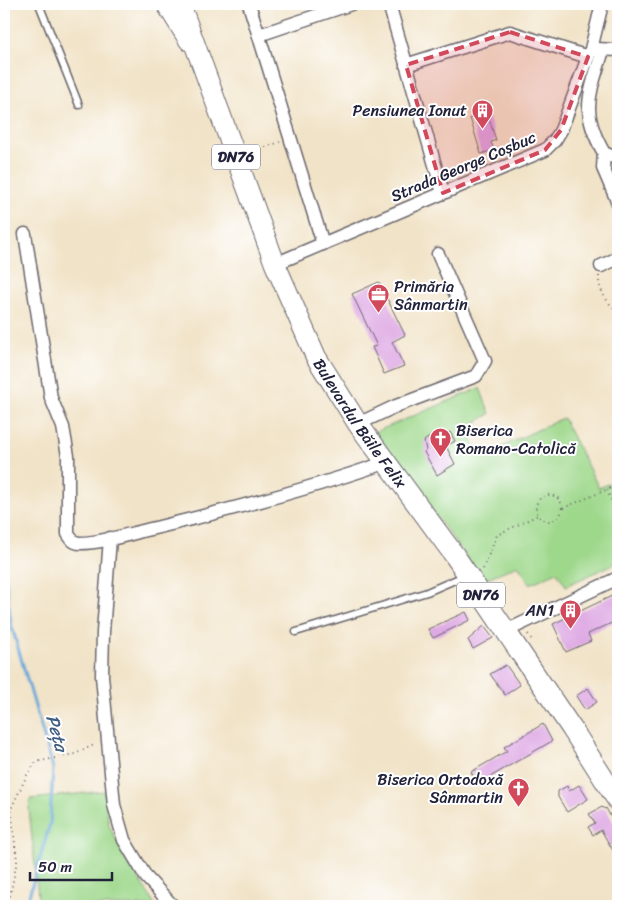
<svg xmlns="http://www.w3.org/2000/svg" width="622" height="910" font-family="Sriracha,sans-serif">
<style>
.green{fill:#9ed88b;stroke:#607d63}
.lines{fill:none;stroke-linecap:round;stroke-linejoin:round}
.stream{stroke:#65a7d9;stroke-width:3}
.building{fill:#dca3e2}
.lane-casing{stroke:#6a666c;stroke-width:9}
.street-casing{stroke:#6a666c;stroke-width:15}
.secondary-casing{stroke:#6a666c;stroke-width:21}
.primary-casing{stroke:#6a666c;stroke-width:22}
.path{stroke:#6a666c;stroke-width:2;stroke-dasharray:1 4;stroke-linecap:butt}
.lane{stroke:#fff;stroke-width:6}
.street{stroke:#fff;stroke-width:12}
.secondary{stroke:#fff;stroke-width:19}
.primary{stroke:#fff;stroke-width:20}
.marked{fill:#d1495b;fill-opacity:0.2;stroke:#d1495b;stroke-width:4;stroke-dasharray:10 6;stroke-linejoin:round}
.labels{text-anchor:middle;stroke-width:4;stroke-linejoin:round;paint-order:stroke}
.shield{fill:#fff;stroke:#646476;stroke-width:1}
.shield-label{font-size:15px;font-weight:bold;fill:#22223b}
.poi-label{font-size:16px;fill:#22223b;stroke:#fff;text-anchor:end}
.street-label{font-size:16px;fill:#22223b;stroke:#fff}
.water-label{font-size:18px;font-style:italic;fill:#405e82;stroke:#fff}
</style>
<rect width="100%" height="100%" fill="#fff"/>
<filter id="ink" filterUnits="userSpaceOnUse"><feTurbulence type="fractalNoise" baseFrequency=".02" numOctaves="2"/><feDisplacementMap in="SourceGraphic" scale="10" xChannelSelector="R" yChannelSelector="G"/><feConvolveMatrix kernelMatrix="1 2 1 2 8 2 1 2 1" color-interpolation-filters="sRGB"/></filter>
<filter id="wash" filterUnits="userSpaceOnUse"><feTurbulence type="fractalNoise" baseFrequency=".0096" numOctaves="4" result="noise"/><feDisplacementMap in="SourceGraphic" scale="20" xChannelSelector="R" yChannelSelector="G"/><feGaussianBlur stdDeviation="1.12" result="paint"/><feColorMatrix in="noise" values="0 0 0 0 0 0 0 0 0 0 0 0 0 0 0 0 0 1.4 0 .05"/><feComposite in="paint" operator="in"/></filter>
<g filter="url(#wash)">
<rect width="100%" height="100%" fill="#f1e3c7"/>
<g class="green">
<polygon points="480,388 490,414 466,428 480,457 563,418 599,488 618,479 618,562 566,586 557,572 530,584 518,565 483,580 375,432"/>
<polygon points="104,791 109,825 124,856 156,906 39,906 29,809 30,799"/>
</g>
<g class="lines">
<polyline class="stream" points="4,567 11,624 53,768 50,824 26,906"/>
</g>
<g id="blocks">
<g class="building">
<polygon points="487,113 496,140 491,142 494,150 481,154 470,118"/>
<polygon points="379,282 405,335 392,342 404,366 384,374 372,347 377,346 352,294"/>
<polygon points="450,432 455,441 446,446 455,464 437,475 424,452 426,450 424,441 431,436 440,438"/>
<polygon points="618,593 618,620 588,634 591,641 566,652 553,624"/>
<polygon points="466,612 470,620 433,638 428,629"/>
<polygon points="484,626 493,638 473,649 468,640"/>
<polygon points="506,665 520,685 505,695 490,674"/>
<polygon points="588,688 597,702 585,710 576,696"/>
<polygon points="543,724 552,741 478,784 471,772 507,751 504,747"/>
<polygon points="579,785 588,799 567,812 558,797 558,791 567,786 569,791"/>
<polygon points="602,807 604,809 606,808 618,831 618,859 601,830 593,835 588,827 595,823 589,814"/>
</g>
</g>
</g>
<g filter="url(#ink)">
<use href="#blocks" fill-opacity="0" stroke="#6a666c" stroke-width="1"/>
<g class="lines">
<defs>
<g id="lane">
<polyline points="39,4 79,105"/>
<polyline points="296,632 427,592 464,576"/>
</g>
<g id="street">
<polyline points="249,4 323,244"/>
<polyline points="389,4 443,193"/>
<polyline points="259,35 351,4"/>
<polyline points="596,49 618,50"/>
<path d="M603,50C590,94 579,110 604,153L618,159"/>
<polyline points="406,65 510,32 588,57"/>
<polyline points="604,153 603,168 618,203"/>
<path d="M25,234L51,398L63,427L68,456V534C71,539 74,543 80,543C104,543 135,532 159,527C238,508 310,489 387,462"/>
<polyline points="275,264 545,150 555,140 561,130 591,49 602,4"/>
<polyline points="601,266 618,258"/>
<polyline points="358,424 396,406 476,376 485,361 438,254"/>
<polyline points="110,538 103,632 102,676 114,805 124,840 146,877 173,906"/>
<polyline points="506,631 618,578"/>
</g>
<polyline id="secondary" points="166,4 189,41"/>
<g id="primary">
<path id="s1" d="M180,4L275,264L316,357L358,424L455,556L572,729L618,801"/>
</g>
</defs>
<use href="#lane" class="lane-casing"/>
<use href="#street" class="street-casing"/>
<use href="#secondary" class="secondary-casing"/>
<use href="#primary" class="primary-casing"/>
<g class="path">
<polyline points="251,152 280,142"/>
<path d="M599,276C598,292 609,303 618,314"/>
<polyline points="607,490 618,515"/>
<circle cx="549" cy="508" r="13"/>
<polyline points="563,508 618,485"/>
<polyline points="483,569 497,535 538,515"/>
<polyline points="528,634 533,642"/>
<polyline points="8,906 17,861 11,809 27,775 36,762 75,754 96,744"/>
</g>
<use href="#lane" class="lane"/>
<use href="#street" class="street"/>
<use href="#secondary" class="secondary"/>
<use href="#primary" class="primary"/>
</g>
</g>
<path class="marked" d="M510,32L588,57L561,130L545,150L443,193L406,65Z"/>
<defs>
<symbol id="building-pin" viewBox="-11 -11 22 30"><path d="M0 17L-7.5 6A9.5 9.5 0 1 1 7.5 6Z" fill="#d1495b" stroke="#fff"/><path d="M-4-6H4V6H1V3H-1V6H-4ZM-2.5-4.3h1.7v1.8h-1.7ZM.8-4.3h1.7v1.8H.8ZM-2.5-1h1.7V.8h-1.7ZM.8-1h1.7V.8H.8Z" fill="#fff"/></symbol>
<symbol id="office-pin" viewBox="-11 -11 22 30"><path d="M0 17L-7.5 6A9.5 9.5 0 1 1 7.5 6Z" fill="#d1495b" stroke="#fff"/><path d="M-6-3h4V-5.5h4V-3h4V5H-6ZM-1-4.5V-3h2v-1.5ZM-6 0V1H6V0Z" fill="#fff"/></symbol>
<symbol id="church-pin" viewBox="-11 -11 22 30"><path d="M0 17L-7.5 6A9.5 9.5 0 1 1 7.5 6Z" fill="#d1495b" stroke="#fff"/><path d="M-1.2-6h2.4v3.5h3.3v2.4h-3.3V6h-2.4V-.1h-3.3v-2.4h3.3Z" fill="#fff"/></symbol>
</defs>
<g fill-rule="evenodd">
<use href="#building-pin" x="470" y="98" width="25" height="34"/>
<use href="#office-pin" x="366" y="282" width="25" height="34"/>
<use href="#church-pin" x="428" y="426" width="25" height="34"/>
<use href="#building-pin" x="558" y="598" width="25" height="34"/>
<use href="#church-pin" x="506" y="776" width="25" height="34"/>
</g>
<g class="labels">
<g class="shield">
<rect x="212" y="144.5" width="48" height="25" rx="4"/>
<rect x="457" y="582.5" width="48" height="25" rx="4"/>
</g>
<g class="shield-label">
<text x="236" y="162">DN76</text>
<text x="481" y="600">DN76</text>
</g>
<g class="poi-label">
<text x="467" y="116">Pensiunea Ionut</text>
<text x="394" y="292" text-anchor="start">Primăria<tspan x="394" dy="18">Sânmartin</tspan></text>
<text x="456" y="436" text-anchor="start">Biserica<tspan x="456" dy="18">Romano-Catolică</tspan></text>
<text x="554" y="616">AN1</text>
<text x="503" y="785">Biserica Ortodoxă<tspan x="503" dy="18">Sânmartin</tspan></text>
</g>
<g class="street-label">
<text transform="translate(463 166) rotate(-23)" y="6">Strada George Coșbuc</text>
<text dy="6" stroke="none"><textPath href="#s1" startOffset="458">Bulevardul Băile Felix</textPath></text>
</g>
<g class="water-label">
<text transform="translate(57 733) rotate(74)" y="6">Peța</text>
</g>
</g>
<rect width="622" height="910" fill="none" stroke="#fff" stroke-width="20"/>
<path d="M30 872v8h82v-8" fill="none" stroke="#22223b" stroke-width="2.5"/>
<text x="38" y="872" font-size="15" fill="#22223b" stroke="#ffffff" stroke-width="4" paint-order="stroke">50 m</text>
</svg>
